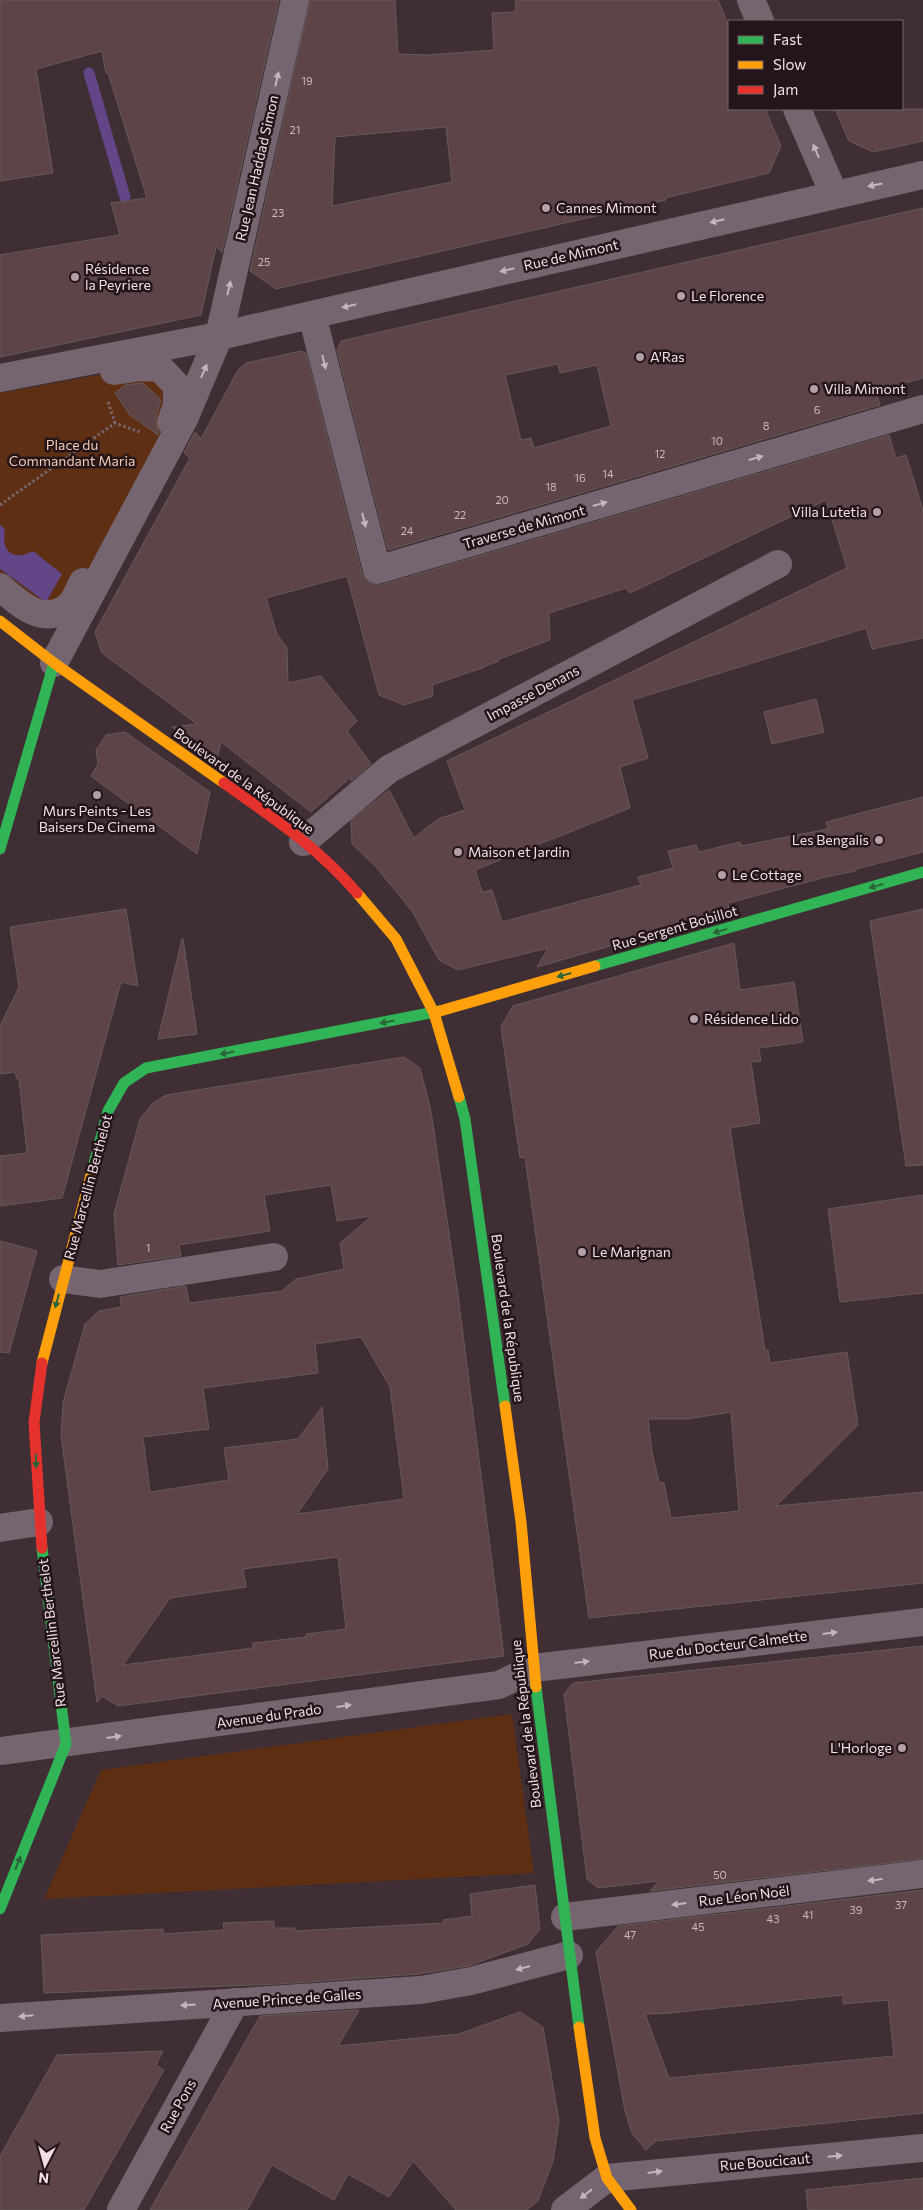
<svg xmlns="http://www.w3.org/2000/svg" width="923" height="2210" font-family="Commissioner,sans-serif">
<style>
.green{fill:#5f2f14}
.water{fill:#624687}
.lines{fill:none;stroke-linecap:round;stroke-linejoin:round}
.stream{stroke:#624687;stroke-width:11}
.building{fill:#5c4447;stroke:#68595b;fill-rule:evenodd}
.path{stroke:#756770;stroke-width:3;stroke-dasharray:2.5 2.5;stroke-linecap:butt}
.street{stroke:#756570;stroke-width:28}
.fast{stroke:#30b455;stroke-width:11}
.slow{stroke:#ff9f0a;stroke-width:11}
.jam{stroke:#e5322d;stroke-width:11}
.oneway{fill:#c7b4bc}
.oneway2{fill:#2a6438}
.poi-dot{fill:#b4a0a7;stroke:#23151a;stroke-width:2}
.labels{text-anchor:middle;stroke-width:5;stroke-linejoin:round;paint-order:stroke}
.number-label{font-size:11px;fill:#cdb8be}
.street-label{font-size:14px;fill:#f3dee5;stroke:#23151a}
.poi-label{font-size:14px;fill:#f3dee5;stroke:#23151a;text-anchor:start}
.park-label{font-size:14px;fill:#f5c9b3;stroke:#23151a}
</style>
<rect width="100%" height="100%" fill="#3f2e34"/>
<g class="green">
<path d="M142,367L177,405L70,606L56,612L0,587V569L46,602L33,551C12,562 1,552 5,530L0,525V393Z"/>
<polygon points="512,1714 534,1873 44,1899 101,1770"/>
</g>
<path class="water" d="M0,525L5,529C1,551 12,562 33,551L62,574L46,602L0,569Z"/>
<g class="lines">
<polyline class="stream" points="89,73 125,197"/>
</g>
<g class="building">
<polygon points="0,0 279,0 222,252 216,247 201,315 0,357 0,255 120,235 111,203 147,198 108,73 106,73 102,51 36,69 53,173 0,181"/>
<path d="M310,0H395L398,54L427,55L494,50L492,13L515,12L516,0H718L729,27V109H765L781,146L769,173L665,198L666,200L276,289L250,271ZM446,127L452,182L332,206L335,137Z"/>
<polygon points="835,109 923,109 923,141 873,152 849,141"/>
<path d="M923,208V378L876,391L880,405L388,550L337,350L341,341ZM558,364L560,373L597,365L611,426L534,448L531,438L521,440L505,375Z"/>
<polygon points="301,351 306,353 362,574 366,581 374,585 381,585 889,435 896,458 906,455 923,510 923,638 872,649 866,628 632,700 648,758 620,767 630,808 475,870 482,892 492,890 502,922 641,885 638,877 673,868 668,851 696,845 699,852 740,842 741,846 828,829 826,822 923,797 923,852 856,869 856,871 830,876 728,903 729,912 537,967 548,948 458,970 439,960 412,911 376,867 352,844 351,821 389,790 414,838 438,819 465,810 447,761 847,568 826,500 630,593 626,588 549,613 550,640 499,659 499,661 485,666 485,667 432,685 433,696 404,705 379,695 347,576 266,598 277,634 287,648 288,683 321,676 357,721 347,731 371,764 351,781 351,777 311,812 221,742 217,759 172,727 197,724 102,653 95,632 190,458 184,453 195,432 201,439 238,370 246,363"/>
<polygon points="143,383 161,400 156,417 156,425 159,432 158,435 130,415 115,393 125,385"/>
<polygon points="816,699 824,732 772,744 764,712"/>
<polygon points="125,732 210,792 197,854 91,776 98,764 96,750 106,735"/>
<polygon points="126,909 138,986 121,982 62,1198 0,1206 0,1156 27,1153 19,1079 17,1079 15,1072 0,1074 0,1026 19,987 10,927"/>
<polygon points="923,909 923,1165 906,1166 870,921"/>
<polygon points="182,939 183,939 197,1034 158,1039"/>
<path d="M734,943L740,990L794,982L803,1042L759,1048L761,1061L751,1062L760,1123L730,1128L765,1350H768L770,1363L847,1352L858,1425L776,1506L923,1492V1583L589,1618L525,1157L520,1158L501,1027L513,1006ZM731,1412L739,1511L671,1518L664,1483L659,1482L652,1452L648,1419H688Z"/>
<path d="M404,1057L420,1068L431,1111L458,1295L504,1656L118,1706L102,1696L97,1702L61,1436L63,1403L85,1324L99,1311L121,1307L120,1297L186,1286L189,1303L282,1291L296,1279L344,1269L340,1243L372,1216L337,1221L331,1185L264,1195L270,1231L179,1245L181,1256L118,1265L114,1214L140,1119L152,1104L166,1095ZM361,1337L390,1387L404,1499L297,1514L328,1469L322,1407L298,1439L224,1448L229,1480L150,1492L143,1437L209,1429L203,1388L318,1373L315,1344ZM338,1557L346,1629L306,1634V1637L253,1643V1648L123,1665L170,1598L246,1587L243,1569Z"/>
<polygon points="923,1195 923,1293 840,1302 828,1209"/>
<polygon points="0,1241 37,1251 9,1353 0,1352"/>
<polygon points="923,1646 923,1859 650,1891 659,1881 598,1888 587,1879 564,1694 573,1683"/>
<polygon points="535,1885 540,1929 528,1944 468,1966 419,1974 279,1984 44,1993 41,1935 163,1929 163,1934 224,1930 223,1923 274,1921 274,1928 295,1928 295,1931 444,1923 443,1920 472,1916 470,1894"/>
<path d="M923,1890V2113L656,2141L646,2150L632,2133L625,2111L596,1952L618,1926ZM843,1995V2004L888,2000L894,2056L669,2078L645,2014L670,2013Z"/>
<polygon points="359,2010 338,2046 459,2034 520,2012 543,2027 559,2121 553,2161 538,2201 527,2210 456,2210 413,2161 389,2197 348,2174 334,2200 272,2165 247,2210 150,2210 260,2016"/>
<polygon points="163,2051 156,2065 164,2070 84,2210 0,2210 0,2156 57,2055"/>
<polygon points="923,2178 923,2210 808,2210 806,2190"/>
</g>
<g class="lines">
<g class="path">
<polyline points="108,402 115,423"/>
<polyline points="0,505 115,423 140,432"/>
</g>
<g class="street">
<polyline points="751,0 760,21"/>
<polyline points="797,109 834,194"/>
<polyline points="312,315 377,570 923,409"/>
<polyline points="114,371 142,367 160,368 177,386 177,405 171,422"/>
<polyline points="0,378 219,336 923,175"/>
<path d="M0,587C19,604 44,627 69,606C75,601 79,589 83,582"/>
<polyline points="54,663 184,419 219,336 295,0"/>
<polyline points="303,842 389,769 778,564"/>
<polyline points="63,1279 100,1284 274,1257"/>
<polyline points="0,1528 39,1522"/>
<polyline points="0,1751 499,1685 534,1668 923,1622"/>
<polyline points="565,1917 923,1874"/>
<polyline points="0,2018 421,1990 471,1981 569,1955"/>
<polyline points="121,2210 235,2002"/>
<polyline points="565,2210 607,2178 923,2148"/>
</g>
<g class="fast">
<polyline points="0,849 54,663"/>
<polyline points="595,966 923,872"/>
<polyline points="459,1097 465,1119 505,1406"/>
<polyline points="92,1171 108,1111 124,1083 146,1068 440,1011"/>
<polyline points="536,1687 579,2027"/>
<polyline points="0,1909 66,1744 42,1548"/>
</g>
<g class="slow">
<polyline points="0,621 54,663 224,783"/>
<polyline points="357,893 396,939 434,1013 459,1097"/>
<polyline points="440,1011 595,966"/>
<polyline points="42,1363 92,1171"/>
<polyline points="505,1406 521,1522 536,1687"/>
<polyline points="579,2027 595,2138 607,2178 631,2210"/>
</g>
<g class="jam">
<path d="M224,783C271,816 320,849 357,893"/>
<polyline points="42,1548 34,1422 42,1363"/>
</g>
</g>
<defs><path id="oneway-solid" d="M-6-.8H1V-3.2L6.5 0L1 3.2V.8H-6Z" transform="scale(1.25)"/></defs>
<g class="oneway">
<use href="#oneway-solid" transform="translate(277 79) rotate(-77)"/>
<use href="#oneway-solid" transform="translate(816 151) rotate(-113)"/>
<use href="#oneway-solid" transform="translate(875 185) rotate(168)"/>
<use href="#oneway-solid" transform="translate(717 221) rotate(167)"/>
<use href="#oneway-solid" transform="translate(507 270) rotate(167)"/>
<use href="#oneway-solid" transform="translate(229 288) rotate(-77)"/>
<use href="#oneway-solid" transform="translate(349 306) rotate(167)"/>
<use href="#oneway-solid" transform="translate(324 362) rotate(76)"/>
<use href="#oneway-solid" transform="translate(204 371) rotate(-67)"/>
<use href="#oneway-solid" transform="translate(756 458) rotate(-16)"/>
<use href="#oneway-solid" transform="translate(600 504) rotate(-16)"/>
<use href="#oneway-solid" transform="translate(364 520) rotate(76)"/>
<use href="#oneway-solid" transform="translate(830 1633) rotate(-7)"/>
<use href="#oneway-solid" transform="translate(582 1662) rotate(-7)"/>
<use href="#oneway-solid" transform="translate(344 1706) rotate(-8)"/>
<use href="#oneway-solid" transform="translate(114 1737) rotate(-8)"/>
<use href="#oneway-solid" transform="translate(875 1880) rotate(173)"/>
<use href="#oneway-solid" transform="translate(679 1904) rotate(173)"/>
<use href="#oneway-solid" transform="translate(523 1968) rotate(165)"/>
<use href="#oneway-solid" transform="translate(188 2005) rotate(177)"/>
<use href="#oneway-solid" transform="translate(26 2016) rotate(175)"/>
<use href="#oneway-solid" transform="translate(835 2156) rotate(-5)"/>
<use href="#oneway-solid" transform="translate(655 2172) rotate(-7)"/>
<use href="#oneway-solid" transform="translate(586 2194) rotate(142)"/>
</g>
<g class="oneway2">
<use href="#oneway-solid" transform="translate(876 886) rotate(164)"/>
<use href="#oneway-solid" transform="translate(720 931) rotate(164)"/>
<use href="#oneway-solid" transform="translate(564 975) rotate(164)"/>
<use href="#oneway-solid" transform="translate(387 1022) rotate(169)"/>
<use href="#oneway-solid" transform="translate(227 1053) rotate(169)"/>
<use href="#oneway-solid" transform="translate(57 1301) rotate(105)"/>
<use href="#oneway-solid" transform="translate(36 1461) rotate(87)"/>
<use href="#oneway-solid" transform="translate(18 1863) rotate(-68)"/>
</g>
<g class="poi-dot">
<circle cx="546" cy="208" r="5"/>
<circle cx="75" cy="277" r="5"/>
<circle cx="681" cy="296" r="5"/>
<circle cx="640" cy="357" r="5"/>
<circle cx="814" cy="389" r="5"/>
<circle cx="877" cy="512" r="5"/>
<circle cx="97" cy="795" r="5"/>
<circle cx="879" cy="840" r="5"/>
<circle cx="458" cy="852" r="5"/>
<circle cx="722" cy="875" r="5"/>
<circle cx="694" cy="1019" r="5"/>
<circle cx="582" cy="1252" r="5"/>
<circle cx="902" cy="1748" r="5"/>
</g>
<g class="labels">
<g class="number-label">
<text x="307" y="85">19</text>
<text x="295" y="134">21</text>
<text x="278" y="217">23</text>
<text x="264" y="266">25</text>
<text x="817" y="414">6</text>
<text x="766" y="430">8</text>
<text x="717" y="445">10</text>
<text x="660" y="458">12</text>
<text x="608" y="478">14</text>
<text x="580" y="482">16</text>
<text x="551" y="491">18</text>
<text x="502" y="504">20</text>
<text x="460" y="519">22</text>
<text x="407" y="535">24</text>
<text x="148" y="1252">1</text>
<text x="720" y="1879">50</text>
<text x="901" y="1909">37</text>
<text x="856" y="1914">39</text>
<text x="808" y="1919">41</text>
<text x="773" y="1923">43</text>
<text x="698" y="1931">45</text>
<text x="630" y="1939">47</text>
</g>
<g class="street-label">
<text transform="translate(257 168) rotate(-77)" y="5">Rue Jean Haddad Simon</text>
<text transform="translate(571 255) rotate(-13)" y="5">Rue de Mimont</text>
<text transform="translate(524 527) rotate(-16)" y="5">Traverse de Mimont</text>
<text transform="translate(533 693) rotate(-28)" y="5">Impasse Denans</text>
<text transform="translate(244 781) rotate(36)" y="5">Boulevard de la République</text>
<text transform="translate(675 928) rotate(-16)" y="5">Rue Sergent Bobillot</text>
<text transform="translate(88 1187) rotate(-75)" y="5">Rue Marcellin Berthelot</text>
<text transform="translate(508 1318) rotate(82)" y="5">Boulevard de la République</text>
<text transform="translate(52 1633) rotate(-97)" y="5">Rue Marcellin Berthelot</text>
<text transform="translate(728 1645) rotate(-7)" y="5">Rue du Docteur Calmette</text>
<text transform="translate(269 1716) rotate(-8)" y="5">Avenue du Prado</text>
<text transform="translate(526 1724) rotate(-97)" y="5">Boulevard de la République</text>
<text transform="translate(744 1896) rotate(-7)" y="5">Rue Léon Noël</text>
<text transform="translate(287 1999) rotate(-4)" y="5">Avenue Prince de Galles</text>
<text transform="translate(178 2106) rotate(-61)" y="5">Rue Pons</text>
<text transform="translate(765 2162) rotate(-5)" y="5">Rue Boucicaut</text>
</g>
<g class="poi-label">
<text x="556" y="213">Cannes Mimont</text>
<text x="85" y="274">Résidence<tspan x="85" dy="16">la Peyriere</tspan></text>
<text x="691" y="301">Le Florence</text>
<text x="650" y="362">A'Ras</text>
<text x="824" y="394">Villa Mimont</text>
<text x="867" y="517" text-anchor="end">Villa Lutetia</text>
<text x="97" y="816" text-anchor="middle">Murs Peints - Les<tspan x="97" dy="16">Baisers De Cinema</tspan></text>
<text x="869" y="845" text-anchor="end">Les Bengalis</text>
<text x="468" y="857">Maison et Jardin</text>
<text x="732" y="880">Le Cottage</text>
<text x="704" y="1024">Résidence Lido</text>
<text x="592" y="1257">Le Marignan</text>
<text x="892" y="1753" text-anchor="end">L'Horloge</text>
</g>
<g class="park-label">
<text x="72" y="450">Place du<tspan x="72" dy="16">Commandant Maria</tspan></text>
</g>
</g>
<rect x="728" y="20" width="175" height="90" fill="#23151a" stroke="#76656b"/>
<rect x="738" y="36" width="25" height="8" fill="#30b455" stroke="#76656b"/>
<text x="773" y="45" font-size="15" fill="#f3dee5">Fast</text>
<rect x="738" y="61" width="25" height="8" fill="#ff9f0a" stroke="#76656b"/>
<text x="773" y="70" font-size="15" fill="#f3dee5">Slow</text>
<rect x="738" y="86" width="25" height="8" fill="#e5322d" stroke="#76656b"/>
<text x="773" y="95" font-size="15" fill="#f3dee5">Jam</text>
<g transform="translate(45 2165) rotate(186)" stroke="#23151a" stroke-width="4" paint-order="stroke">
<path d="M0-4L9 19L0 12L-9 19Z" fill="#f3dee5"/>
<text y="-8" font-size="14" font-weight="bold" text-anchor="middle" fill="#f3dee5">N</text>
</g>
</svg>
